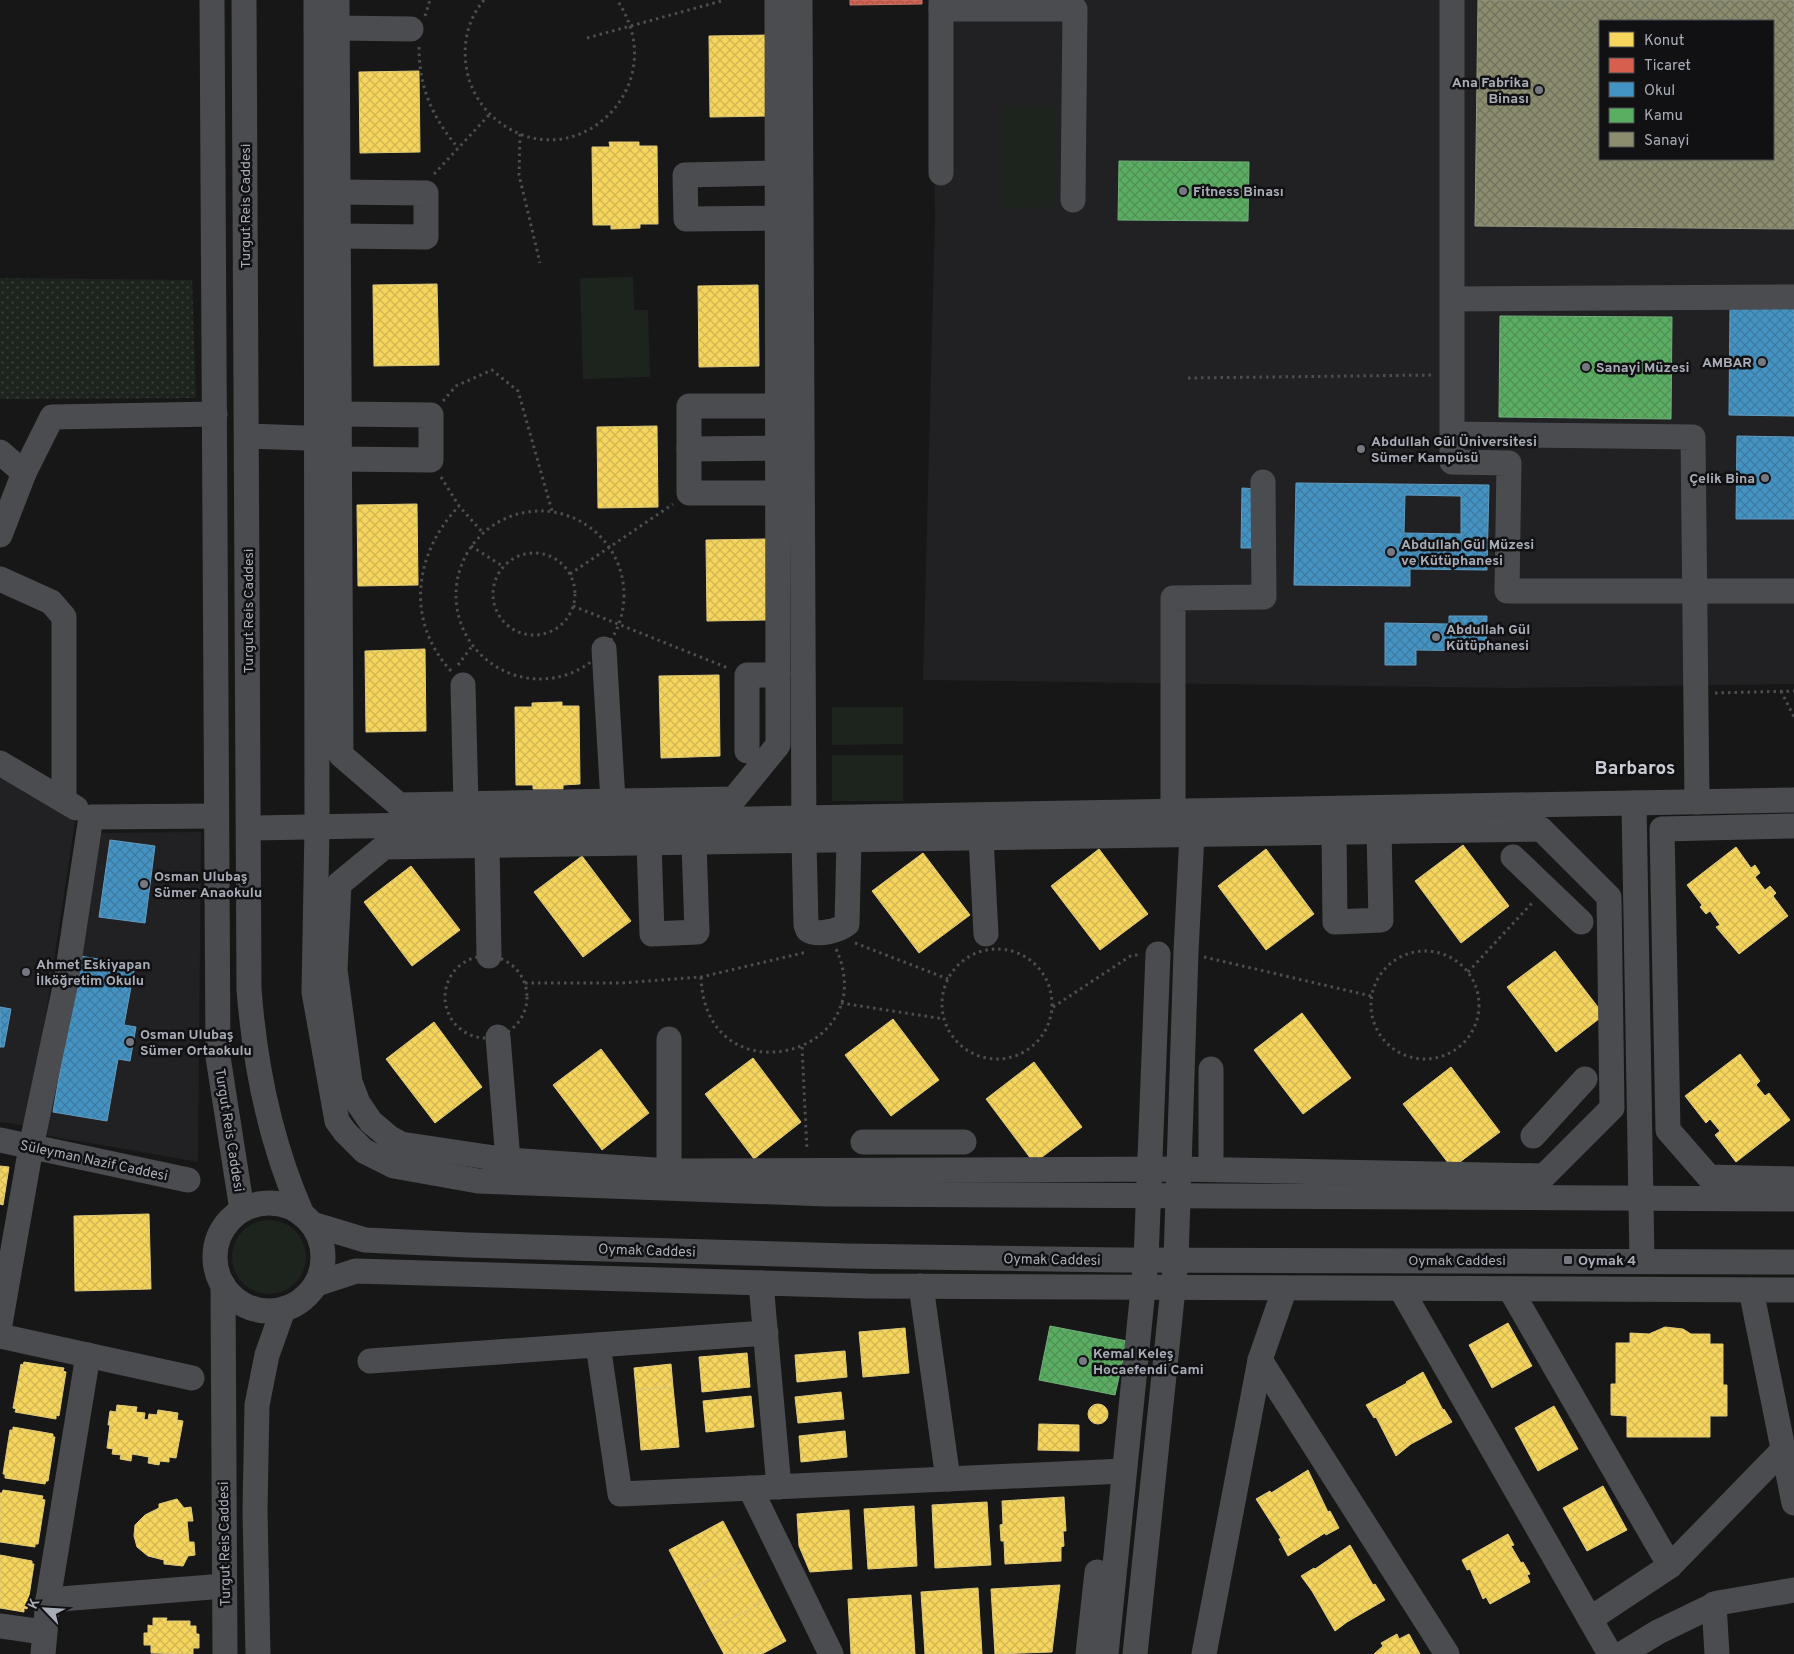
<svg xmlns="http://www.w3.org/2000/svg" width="1794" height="1654" font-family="Overpass,sans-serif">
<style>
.built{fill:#212123;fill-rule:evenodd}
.green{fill:#1d241e}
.park{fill:url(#park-dots)}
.homes{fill:url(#homes-cross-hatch);stroke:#dfc978}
.shops{fill:url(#shops-cross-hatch);stroke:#c8776d}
.schools{fill:url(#schools-cross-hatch);stroke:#619bc0;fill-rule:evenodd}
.public{fill:url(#public-cross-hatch);stroke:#71ae7b}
.industry{fill:url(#industry-cross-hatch);stroke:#949684;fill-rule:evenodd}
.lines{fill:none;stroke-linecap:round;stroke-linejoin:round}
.path{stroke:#4d4e52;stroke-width:3;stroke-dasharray:2.5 4;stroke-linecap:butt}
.minor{stroke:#4b4c50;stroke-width:25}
.poi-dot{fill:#757880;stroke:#111113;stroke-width:2}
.labels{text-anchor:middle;stroke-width:5;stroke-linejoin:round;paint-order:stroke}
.poi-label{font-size:14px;font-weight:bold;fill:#a8adb8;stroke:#111113;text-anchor:start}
.street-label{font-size:14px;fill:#a8adb8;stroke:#111113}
.district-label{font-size:19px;font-weight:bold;fill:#c9ccd4;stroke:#111113}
</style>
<defs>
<pattern id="park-dots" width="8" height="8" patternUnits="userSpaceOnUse" patternTransform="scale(1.25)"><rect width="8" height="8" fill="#1d241e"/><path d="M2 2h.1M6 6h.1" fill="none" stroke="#3b413d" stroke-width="1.8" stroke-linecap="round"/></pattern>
<pattern id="homes-cross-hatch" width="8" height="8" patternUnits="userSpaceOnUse" patternTransform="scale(1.25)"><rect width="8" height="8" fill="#f6d55c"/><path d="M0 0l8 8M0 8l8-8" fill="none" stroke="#cfb555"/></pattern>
<pattern id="shops-cross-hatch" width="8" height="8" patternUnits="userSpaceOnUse" patternTransform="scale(1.25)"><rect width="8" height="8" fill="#d6604d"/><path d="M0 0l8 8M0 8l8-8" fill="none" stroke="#ad5548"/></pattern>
<pattern id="schools-cross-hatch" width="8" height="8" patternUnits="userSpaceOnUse" patternTransform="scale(1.25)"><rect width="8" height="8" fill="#4393c3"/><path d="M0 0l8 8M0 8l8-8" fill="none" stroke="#3f7ba0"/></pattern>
<pattern id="public-cross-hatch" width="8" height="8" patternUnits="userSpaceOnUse" patternTransform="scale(1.25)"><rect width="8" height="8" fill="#5aae61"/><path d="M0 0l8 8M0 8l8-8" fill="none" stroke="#509056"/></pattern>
<pattern id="industry-cross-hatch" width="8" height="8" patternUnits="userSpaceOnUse" patternTransform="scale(1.25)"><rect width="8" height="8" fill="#8c8c6e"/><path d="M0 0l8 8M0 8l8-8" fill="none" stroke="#71725e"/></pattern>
</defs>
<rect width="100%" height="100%" fill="#171717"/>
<g class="built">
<path d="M931,0H1794V684L1515,688L923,680L935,218ZM1600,21H1773V159H1600Z"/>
<polygon points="0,770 75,822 29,1126 0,1122"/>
<polygon points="201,832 198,1162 44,1135 95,833"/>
</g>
<g class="green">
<polygon points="1055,106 1056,207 1004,208 1003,107"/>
<polygon points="633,277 634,310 648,310 650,377 583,379 580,278"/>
<polygon points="832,707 903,707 903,744 832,745"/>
<rect x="832" y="755" width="71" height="46"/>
<circle cx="269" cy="1257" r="37"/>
</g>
<polygon class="park" points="0,278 192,280 196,398 0,399"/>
<g class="homes">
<polygon points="769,35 770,116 710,117 709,36"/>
<polygon points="419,71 420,152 360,153 359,72"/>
<polygon points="609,142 639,142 639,146 657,146 658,224 640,224 640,228 611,229 611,225 593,225 592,147 610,147"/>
<polygon points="437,284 439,365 374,366 373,285"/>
<polygon points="758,285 759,366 699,367 698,286"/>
<polygon points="657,426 658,507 598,508 597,427"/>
<polygon points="417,504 418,585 358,586 357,505"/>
<polygon points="766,539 767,620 707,621 706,540"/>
<polygon points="425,649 426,731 366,732 365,651"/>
<polygon points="719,675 720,756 661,758 659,676"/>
<polygon points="562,702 562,706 579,706 580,784 563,785 563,789 533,789 533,785 516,785 515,707 532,707 532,703"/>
<polygon points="1463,845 1509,906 1461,943 1415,881"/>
<polygon points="1736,847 1751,868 1755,865 1760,873 1755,877 1765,890 1770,886 1776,893 1773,896 1788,916 1739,954 1716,927 1720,925 1710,911 1706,914 1700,907 1702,905 1687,885"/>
<polygon points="1099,849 1148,914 1100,950 1051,886"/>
<polygon points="1266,849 1314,914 1266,950 1218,886"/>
<polygon points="923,853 970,915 919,953 872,891"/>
<polygon points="582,856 631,921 583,957 534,892"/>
<polygon points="411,866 460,930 412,966 364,902"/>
<polygon points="1555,951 1604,1015 1556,1052 1507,987"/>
<polygon points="1302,1013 1351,1078 1303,1114 1254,1050"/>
<polygon points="893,1019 939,1080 891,1116 845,1055"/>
<polygon points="434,1022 482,1087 435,1123 386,1059"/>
<polygon points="601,1049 649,1113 602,1150 553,1085"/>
<polygon points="1740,1054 1760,1081 1756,1085 1765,1096 1769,1093 1790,1120 1736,1162 1715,1135 1720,1131 1710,1119 1706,1123 1685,1096"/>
<polygon points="753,1058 801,1122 754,1159 705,1094"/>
<polygon points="1034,1062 1082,1127 1034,1163 986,1099"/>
<polygon points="1451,1067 1500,1132 1452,1168 1403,1104"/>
<polygon points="0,1166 9,1167 3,1205 0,1204"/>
<polygon points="149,1214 151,1289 75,1291 74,1216"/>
<polygon points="1508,1323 1532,1366 1492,1388 1469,1345"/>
<polygon points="1665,1327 1683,1329 1691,1334 1710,1334 1710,1344 1723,1344 1723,1385 1727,1385 1727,1416 1710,1416 1710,1437 1627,1437 1627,1416 1611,1415 1611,1384 1616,1384 1616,1343 1630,1343 1630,1333 1649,1334"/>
<polygon points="905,1328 909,1373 863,1377 859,1332"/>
<polygon points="845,1351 847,1377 797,1382 795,1355"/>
<polygon points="747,1353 750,1387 702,1392 699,1357"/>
<polygon points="24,1362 64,1368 63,1371 66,1372 59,1416 56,1415 56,1419 15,1412 16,1409 13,1408 21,1364 23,1365"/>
<polygon points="671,1364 673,1387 636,1390 634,1368"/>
<polygon points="1423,1372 1443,1410 1444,1409 1452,1422 1411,1444 1396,1456 1376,1417 1374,1418 1366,1405 1407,1383 1406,1382"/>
<polygon points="673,1387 679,1447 641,1450 636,1390"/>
<polygon points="841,1392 844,1419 798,1423 795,1397"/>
<polygon points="751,1396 754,1427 706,1432 703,1401"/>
<circle cx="1098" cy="1414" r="10"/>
<polygon points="117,1405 137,1407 136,1412 145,1413 144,1419 148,1420 149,1414 157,1415 158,1410 178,1413 177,1420 183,1421 176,1458 169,1457 169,1462 160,1461 159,1465 148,1463 149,1457 132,1454 131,1461 120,1459 121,1455 112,1454 113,1449 107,1448 110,1425 108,1425 110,1411 116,1412"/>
<polygon points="1554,1406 1578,1449 1538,1471 1515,1428"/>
<polygon points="1039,1424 1079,1425 1079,1451 1038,1450"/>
<polygon points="13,1427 53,1434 53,1437 55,1437 48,1481 46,1481 45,1484 5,1478 5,1474 3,1474 10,1430 13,1430"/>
<polygon points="845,1431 847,1457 801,1462 799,1436"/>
<polygon points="1308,1470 1328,1512 1330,1511 1339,1528 1326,1535 1325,1533 1288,1556 1279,1539 1281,1538 1256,1499 1270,1491 1271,1493"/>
<polygon points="1603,1486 1627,1530 1587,1551 1563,1508"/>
<polygon points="3,1490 43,1496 42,1499 45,1500 38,1544 35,1544 35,1547 0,1542 0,1493 2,1493"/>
<polygon points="1064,1497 1066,1531 1063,1531 1064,1546 1061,1547 1061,1561 1005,1564 1004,1541 1001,1541 1000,1525 1003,1524 1002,1501"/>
<polygon points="177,1499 184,1508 191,1507 193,1521 187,1521 189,1542 194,1542 195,1555 188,1556 183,1566 164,1564 164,1560 148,1556 137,1547 134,1536 135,1525 145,1515 159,1508 159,1504"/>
<polygon points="987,1502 991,1565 935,1568 932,1505"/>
<polygon points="914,1506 917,1566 868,1569 864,1509"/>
<polygon points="849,1510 852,1569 810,1572 799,1546 797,1514"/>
<polygon points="723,1521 744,1561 690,1590 669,1550"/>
<polygon points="1508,1534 1514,1545 1511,1546 1521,1563 1523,1562 1530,1574 1527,1575 1530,1582 1490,1604 1486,1597 1483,1599 1470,1569 1467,1570 1462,1560"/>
<polygon points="1350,1545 1373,1585 1375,1584 1385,1600 1347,1622 1335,1631 1312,1591 1301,1576 1314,1568 1315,1569"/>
<polygon points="0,1555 32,1561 32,1564 34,1564 27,1609 24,1608 24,1612 0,1608"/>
<polygon points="744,1561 765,1601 711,1630 690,1590"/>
<polygon points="1060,1585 1052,1652 995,1654 991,1589"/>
<polygon points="978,1588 982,1654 925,1654 921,1592"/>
<polygon points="911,1595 915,1654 851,1654 848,1599"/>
<polygon points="765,1601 786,1641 762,1654 724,1654 711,1630"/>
<polygon points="153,1618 167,1618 166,1621 190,1621 190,1626 196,1626 196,1634 199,1634 199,1648 193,1648 193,1654 151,1653 151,1645 144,1645 144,1633 148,1633 148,1625 153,1626"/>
<polygon points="1397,1634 1399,1639 1409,1634 1420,1654 1374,1654 1383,1646 1381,1643"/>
</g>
<polygon class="shops" points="850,0 922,0 922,4 850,5"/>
<g class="schools">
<polygon points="1730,308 1794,308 1794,416 1729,415"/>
<polygon points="1737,436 1794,437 1794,519 1736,519"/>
<path d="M1296,483L1489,485L1487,570L1410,569V586L1294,585ZM1405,495L1461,496V534L1404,533Z"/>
<polygon points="1242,488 1258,489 1257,548 1241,548"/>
<polygon points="1449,616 1487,616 1486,651 1416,650 1416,665 1385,665 1385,623 1449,624"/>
<polygon points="110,840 155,846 145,923 99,917"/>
<polygon points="80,956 135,965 124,1025 136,1027 130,1061 118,1059 107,1121 53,1112"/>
<polygon points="0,1007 11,1009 4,1047 0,1047"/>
</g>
<g class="public">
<polygon points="1119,161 1249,162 1248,221 1118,220"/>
<polygon points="1500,316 1672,317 1671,419 1499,417"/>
<polygon points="1050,1326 1127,1341 1115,1395 1039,1380"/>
</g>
<path class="industry" d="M1478,0H1794V229L1475,226ZM1600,21H1773V159H1600Z"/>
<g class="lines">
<g class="path">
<path d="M484,0C467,20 462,46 467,71C470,88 480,105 493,117C570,185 677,88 617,0"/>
<polyline points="425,16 430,0"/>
<polyline points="587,38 725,0"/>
<path d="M419,47C419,87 432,117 458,148"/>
<polyline points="520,134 519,175 540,263"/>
<polyline points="434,174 490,114"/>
<polyline points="1188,378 1433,375"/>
<polyline points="443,401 456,386 492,370 518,391 552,511"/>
<polyline points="441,477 459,506 483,533"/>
<circle cx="540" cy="595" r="84"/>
<polyline points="471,546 504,567"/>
<circle cx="534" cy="594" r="41"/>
<polyline points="570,574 673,504"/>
<polyline points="573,606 728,668"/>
<polyline points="458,665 472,646"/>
<path d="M451,671C405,621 414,553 459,506"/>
<polyline points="1781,691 1794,717"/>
<polyline points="1715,693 1794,691"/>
<polyline points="855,943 948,979"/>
<circle cx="997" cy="1004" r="55"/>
<circle cx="1425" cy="1005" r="54"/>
<circle cx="486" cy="997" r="41"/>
<polyline points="1204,957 1371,996"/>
<polyline points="1468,972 1532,903"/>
<path d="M701,977C705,1102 885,1056 836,949"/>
<polyline points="525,983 622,983 701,977 807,952"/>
<polyline points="841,1003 944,1019"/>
<polyline points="1053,1007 1132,955 1139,955"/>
<polyline points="802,1047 807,1151"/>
</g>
<g class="minor">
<polyline points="212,0 218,1057 242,1210"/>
<path d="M244,0L249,989C255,1068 270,1142 302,1214"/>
<polyline points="316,0 317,827 314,992 337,1121 345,1132 364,1151 394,1166 478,1181 827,1194 1794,1199"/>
<polyline points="337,0 341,755 399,805 734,799 778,745 777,0"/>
<path d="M800,0L804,841L806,925L808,930C818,936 838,931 847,924L849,840"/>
<polyline points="1452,0 1452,462 1509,463 1507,591 1794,591"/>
<polyline points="941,9 1075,9 1073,200"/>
<polyline points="337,28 411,29"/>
<polyline points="778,173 685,175 686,219 778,218"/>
<polyline points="941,173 941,0"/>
<polyline points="338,192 426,193 426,237 338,236"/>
<polyline points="1453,299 1794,297"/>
<polyline points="778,406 689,406 689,493 778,493"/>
<polyline points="339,414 431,415 431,460 339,459"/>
<polyline points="1453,434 1693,437 1697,802"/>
<polyline points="247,436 334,439"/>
<polyline points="689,449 778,448"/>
<polyline points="0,452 24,473 0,535"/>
<polyline points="24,473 52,417 215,414"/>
<polyline points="0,579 51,602 64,617 64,801"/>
<polyline points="604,649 613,801"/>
<polyline points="463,685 466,804"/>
<polyline points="747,751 747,675 778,675"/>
<polyline points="0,763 76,808"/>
<polyline points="1634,803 1642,1260"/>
<polyline points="1173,811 1173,598 1264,597 1263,482"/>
<polyline points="1794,826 1662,829 1668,1130 1709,1177 1794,1179"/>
<polyline points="249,828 1794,800"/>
<polygon points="1541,829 1609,897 1612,1108 1544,1176 1178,1169 669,1171 508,1160 401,1144 390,1138 371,1122 358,1103 350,1082 335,970 339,884 384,847"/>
<polyline points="1334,832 1335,922 1381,920 1379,831"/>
<polyline points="981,838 986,934"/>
<polyline points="649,843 652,934 697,932 694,842"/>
<polyline points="487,845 489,956"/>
<polyline points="1513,857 1581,922"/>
<polyline points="498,1037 508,1160"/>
<polyline points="1533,1136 1585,1079"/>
<polyline points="0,1140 188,1180"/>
<polyline points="863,1142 964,1142"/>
<polyline points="1211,1169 1211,1069"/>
<polyline points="669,1171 669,1039"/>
<circle cx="269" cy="1257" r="54"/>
<polyline points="312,1224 365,1240 468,1245 847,1256 1119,1260 1794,1262"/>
<polyline points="761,1283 779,1487"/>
<polyline points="316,1284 356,1271 867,1286 1794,1290"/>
<polyline points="223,1285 225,1654"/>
<polyline points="921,1286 948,1479"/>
<polyline points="1401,1289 1610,1654"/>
<polyline points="1510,1289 1670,1566"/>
<polyline points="1751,1290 1794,1503"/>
<polyline points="0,1324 31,1147 66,982 91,817 216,816"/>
<polyline points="0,1336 192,1378"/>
<polyline points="598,1345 620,1494 1124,1471"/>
<polyline points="1260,1360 1447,1654"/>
<polyline points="370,1361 766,1333"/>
<polyline points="750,1488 831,1654"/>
<polyline points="48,1600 224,1586"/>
<polyline points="1714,1604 1717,1654"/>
<polyline points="1590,1619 1670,1566 1784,1449"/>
<polyline points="0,1626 43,1632"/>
<polyline points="43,1654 48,1600 88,1355"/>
<polyline points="258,1654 255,1511 257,1405 267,1355 283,1310"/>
<polyline points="1088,1654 1097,1572"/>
<polyline points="1106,1654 1146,1260 1158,954"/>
<polyline points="1135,1654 1176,1260 1186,952 1192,834"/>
<polyline points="1204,1654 1260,1360 1285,1288"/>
<polyline points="1622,1654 1658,1632 1718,1603 1794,1590"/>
</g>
</g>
<g class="poi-dot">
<circle cx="1539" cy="90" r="5"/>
<circle cx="1183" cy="191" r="5"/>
<circle cx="1762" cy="362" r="5"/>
<circle cx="1586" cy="367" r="5"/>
<circle cx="1361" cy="449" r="5"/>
<circle cx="1765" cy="478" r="5"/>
<circle cx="1391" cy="552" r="5"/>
<circle cx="1436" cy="637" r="5"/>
<circle cx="144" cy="884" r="5"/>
<circle cx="26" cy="972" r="5"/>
<circle cx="130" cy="1042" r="5"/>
<rect x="1563" y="1255" width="10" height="10" rx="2.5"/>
<circle cx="1083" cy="1361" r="5"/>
</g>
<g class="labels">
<g class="poi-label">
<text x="1529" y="87" text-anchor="end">Ana Fabrika<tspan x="1529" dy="16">Binası</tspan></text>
<text x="1193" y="196">Fitness Binası</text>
<text x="1752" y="367" text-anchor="end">AMBAR</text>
<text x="1596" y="372">Sanayi Müzesi</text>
<text x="1371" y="446">Abdullah Gül Üniversitesi<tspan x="1371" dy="16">Sümer Kampüsü</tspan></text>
<text x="1755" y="483" text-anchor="end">Çelik Bina</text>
<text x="1401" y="549">Abdullah Gül Müzesi<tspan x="1401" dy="16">ve Kütüphanesi</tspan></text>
<text x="1446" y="634">Abdullah Gül<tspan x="1446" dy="16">Kütüphanesi</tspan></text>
<text x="154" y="881">Osman Ulubaş<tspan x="154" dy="16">Sümer Anaokulu</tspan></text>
<text x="36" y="969">Ahmet Eskiyapan<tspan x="36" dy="16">İlköğretim Okulu</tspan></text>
<text x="140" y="1039">Osman Ulubaş<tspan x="140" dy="16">Sümer Ortaokulu</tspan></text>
<text x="1578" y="1265">Oymak 4</text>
<text x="1093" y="1358">Kemal Keleş<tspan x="1093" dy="16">Hocaefendi Cami</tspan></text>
</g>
<g class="street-label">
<text transform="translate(245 206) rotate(-90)" y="5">Turgut Reis Caddesi</text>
<text transform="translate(248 611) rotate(-90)" y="5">Turgut Reis Caddesi</text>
<text transform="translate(230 1130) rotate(81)" y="5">Turgut Reis Caddesi</text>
<text transform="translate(94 1160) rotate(12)" y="5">Süleyman Nazif Caddesi</text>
<text transform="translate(647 1250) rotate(2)" y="5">Oymak Caddesi</text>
<text transform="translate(1052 1259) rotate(1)" y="5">Oymak Caddesi</text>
<text x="1457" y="1265">Oymak Caddesi</text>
<text transform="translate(224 1544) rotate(-91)" y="5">Turgut Reis Caddesi</text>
</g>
<g class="district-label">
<text x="1635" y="774">Barbaros</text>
</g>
</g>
<rect x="1599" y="20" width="175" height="140" fill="#111113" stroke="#4d4f55"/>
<rect x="1609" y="32" width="25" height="15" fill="#f6d55c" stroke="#4d4f55"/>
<text x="1644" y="45" font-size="15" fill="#a8adb8">Konut</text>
<rect x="1609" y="58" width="25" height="15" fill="#d6604d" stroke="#4d4f55"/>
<text x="1644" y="70" font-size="15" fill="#a8adb8">Ticaret</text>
<rect x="1609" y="82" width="25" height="15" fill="#4393c3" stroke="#4d4f55"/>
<text x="1644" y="95" font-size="15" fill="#a8adb8">Okul</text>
<rect x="1609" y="108" width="25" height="15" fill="#5aae61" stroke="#4d4f55"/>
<text x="1644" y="120" font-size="15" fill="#a8adb8">Kamu</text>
<rect x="1609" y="132" width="25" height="15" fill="#8c8c6e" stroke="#4d4f55"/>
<text x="1644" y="145" font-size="15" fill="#a8adb8">Sanayi</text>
<g transform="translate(45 1609) rotate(295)" stroke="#111113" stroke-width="4" paint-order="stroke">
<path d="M0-4L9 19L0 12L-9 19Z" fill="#a8adb8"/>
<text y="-8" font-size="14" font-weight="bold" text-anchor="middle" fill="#a8adb8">K</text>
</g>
</svg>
